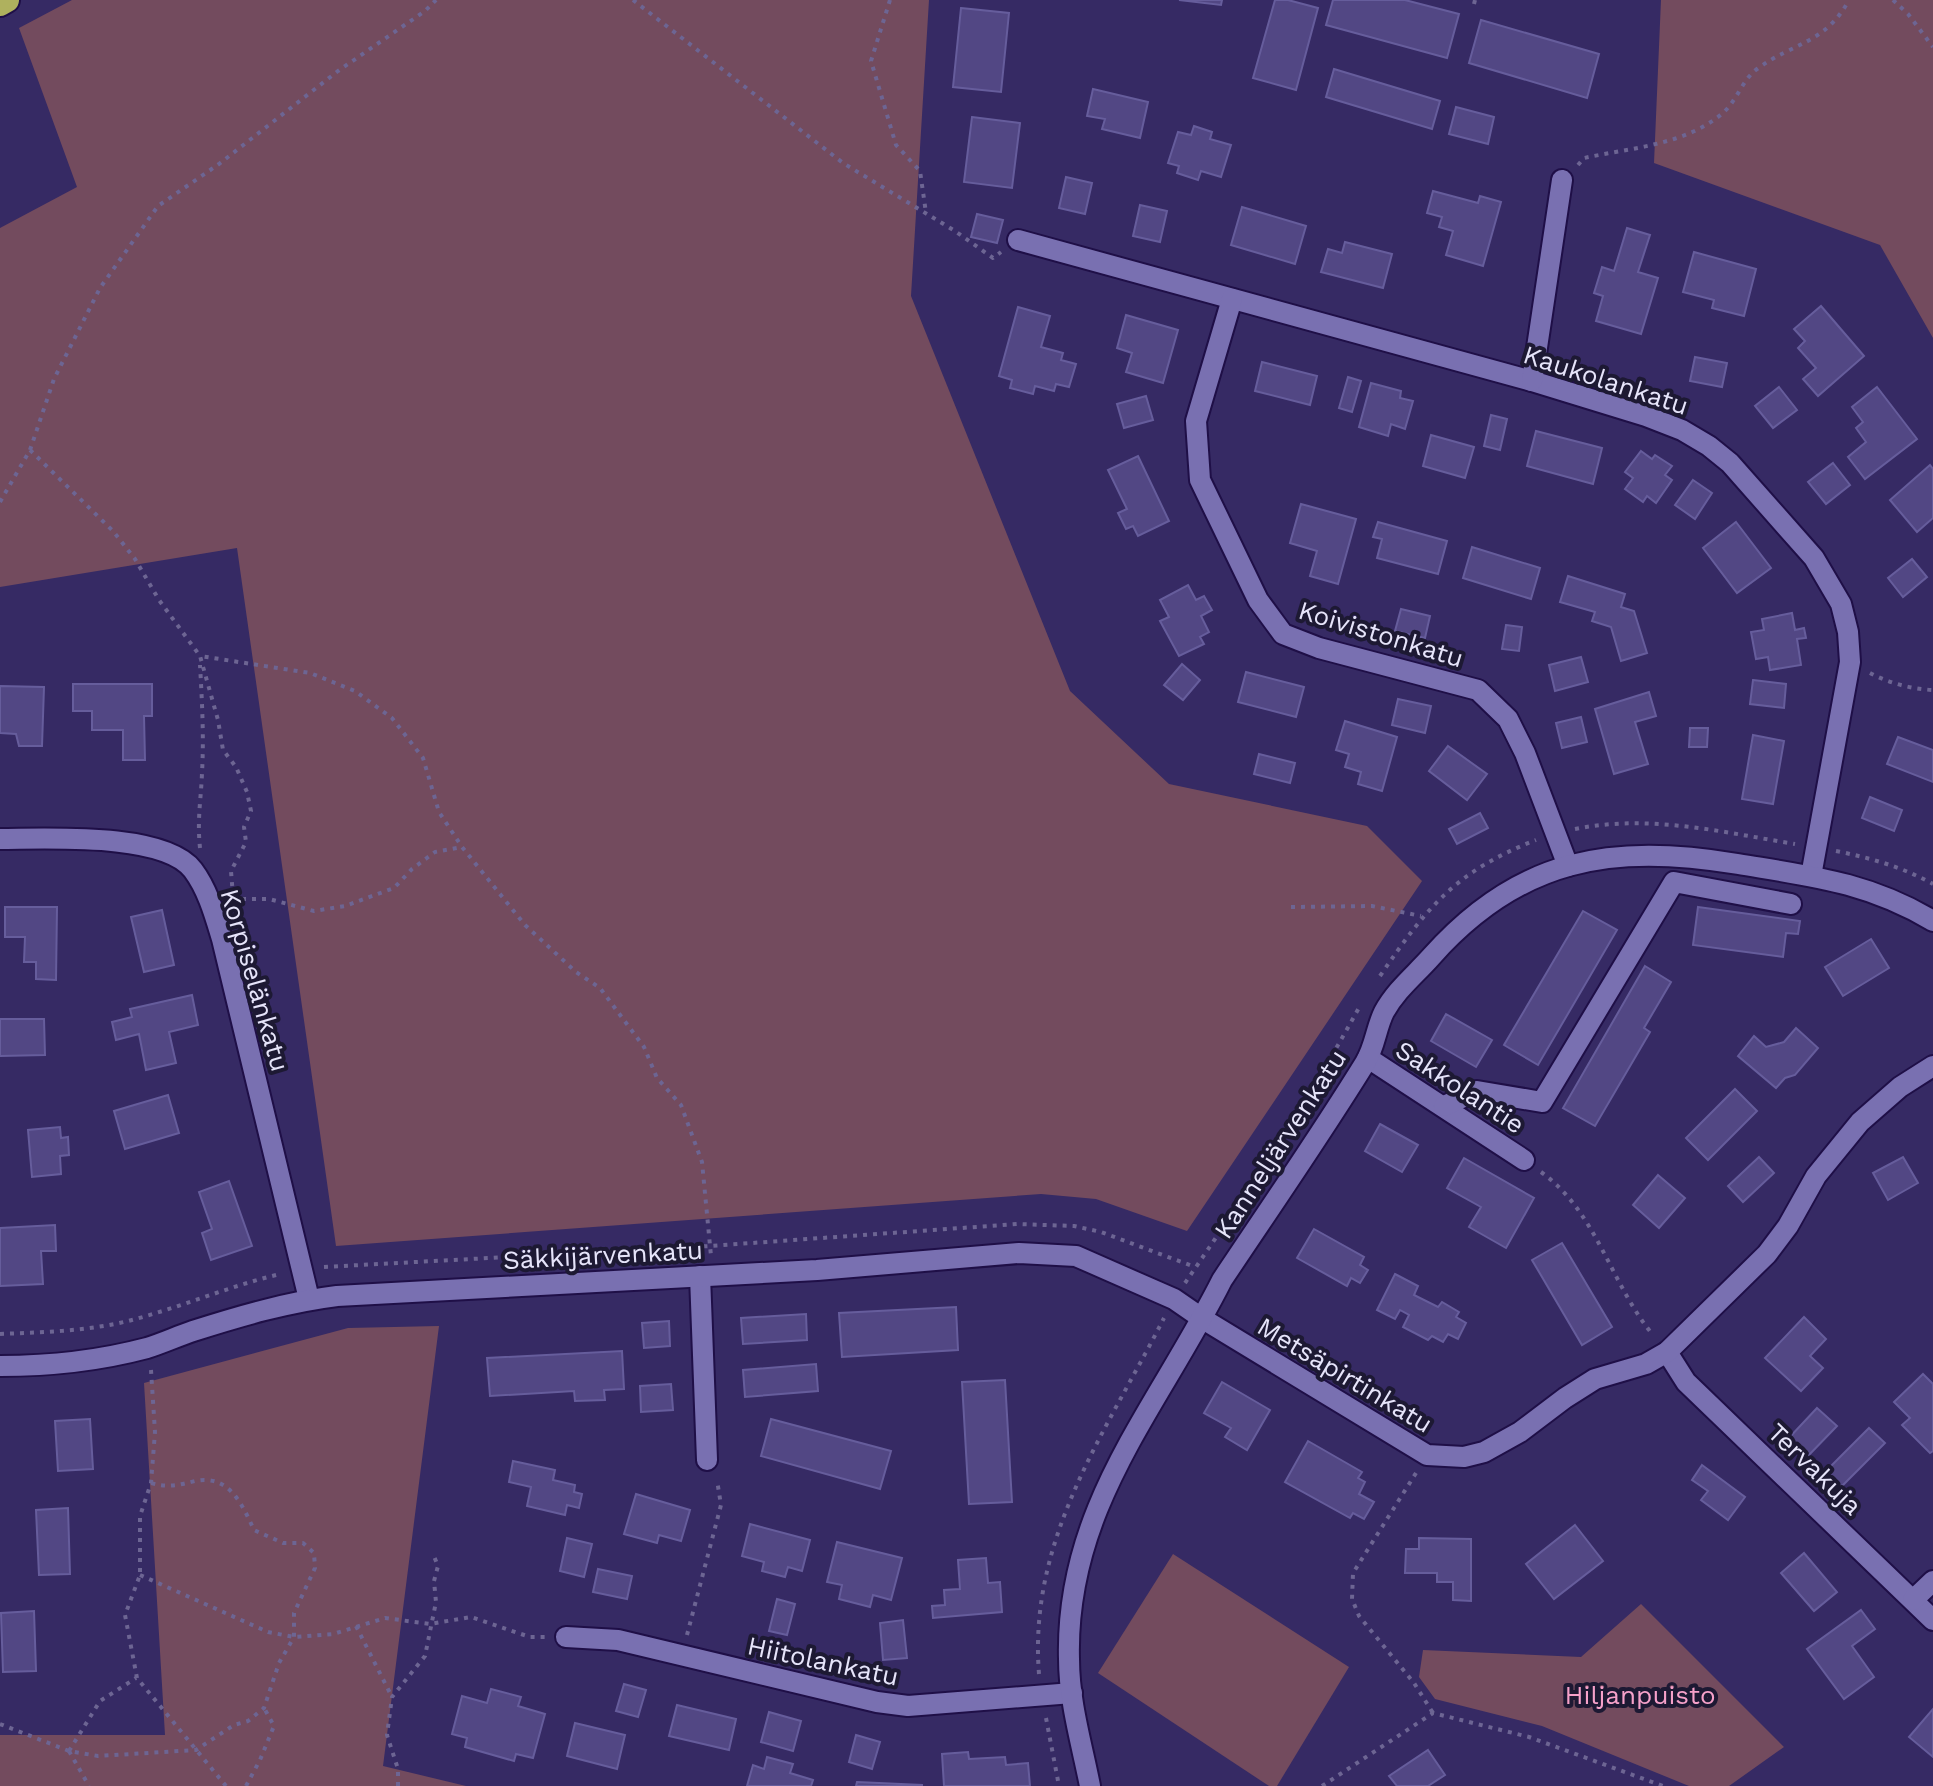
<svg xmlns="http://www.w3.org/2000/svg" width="1933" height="1786" font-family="'Work Sans',sans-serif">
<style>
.green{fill:#734b5e}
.building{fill:#524784;stroke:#665d9c;stroke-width:2}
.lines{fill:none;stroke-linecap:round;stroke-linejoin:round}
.minor-casing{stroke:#1f0f47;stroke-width:24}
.highway-casing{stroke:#1f0f47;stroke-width:28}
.path{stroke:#6d6593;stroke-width:4;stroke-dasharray:4 6;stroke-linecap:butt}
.minor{stroke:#7970b1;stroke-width:20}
.highway{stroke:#afb15e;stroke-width:24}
.labels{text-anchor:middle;stroke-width:8;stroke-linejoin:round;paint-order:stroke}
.street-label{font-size:26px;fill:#e6e4fa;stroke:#1d1933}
.park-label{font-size:26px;fill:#f6a1ca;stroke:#1d1933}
</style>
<rect width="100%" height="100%" fill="#362a64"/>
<g class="green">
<polygon points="72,0 929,0 911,296 1070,691 1169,784 1367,826 1422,881 1187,1231 1096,1199 1041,1194 336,1246 237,548 0,587 0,228 77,187 19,28"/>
<polygon points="1661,0 1933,0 1933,338 1880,245 1654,163"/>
<polygon points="439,1326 383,1766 466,1786 0,1786 0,1735 165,1735 144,1383 348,1328"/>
<polygon points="1173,1554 1349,1667 1277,1786 1269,1786 1098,1673"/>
<polygon points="1641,1604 1784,1747 1729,1786 1689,1786 1542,1726 1435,1699 1419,1677 1423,1650 1581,1657"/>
</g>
<g class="building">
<polygon points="1179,0 1222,0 1221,5"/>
<polygon points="1275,0 1288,0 1318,8 1296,90 1253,78"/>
<polygon points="1333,0 1405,0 1459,14 1447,58 1326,25"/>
<polygon points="961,8 1009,13 1001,92 953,87"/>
<polygon points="1481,20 1599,54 1587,98 1469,63"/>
<polygon points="1334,69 1440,101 1432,129 1326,97"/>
<polygon points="1093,89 1148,102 1140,138 1102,129 1105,119 1087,116"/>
<polygon points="1456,107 1494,117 1488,144 1449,134"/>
<polygon points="972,117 1020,123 1012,188 964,182"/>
<polygon points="1194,126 1212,132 1210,139 1231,145 1221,177 1201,171 1198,180 1177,173 1179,166 1168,163 1178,132 1191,135"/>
<polygon points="1066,177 1092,183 1085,214 1059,208"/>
<polygon points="1433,191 1478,203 1480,196 1501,202 1483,266 1446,255 1453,231 1439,227 1442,217 1427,213"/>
<polygon points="1140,205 1167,211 1160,242 1133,236"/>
<polygon points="1242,207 1306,226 1295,264 1231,245"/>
<polygon points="977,214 1003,220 997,243 971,237"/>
<polygon points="1627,228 1650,235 1638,272 1658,278 1641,334 1596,321 1603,296 1594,293 1602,267 1614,271"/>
<polygon points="1345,242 1392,254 1383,288 1321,272 1328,249 1342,253"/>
<polygon points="1694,252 1756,269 1744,316 1712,308 1714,300 1683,292"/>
<polygon points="1821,306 1864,356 1818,396 1803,379 1816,368 1798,348 1805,341 1794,329"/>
<polygon points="1018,307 1050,316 1041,347 1063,353 1061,360 1076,364 1069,387 1056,384 1054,391 1035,386 1033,394 1010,388 1012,380 999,376"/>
<polygon points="1126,315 1178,330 1163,383 1126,372 1132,353 1117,348"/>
<polygon points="1695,357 1727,363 1722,387 1690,381"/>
<polygon points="1262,362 1317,376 1310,405 1255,391"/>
<polygon points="1348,377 1361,381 1352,412 1339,408"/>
<polygon points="1371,383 1401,391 1400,398 1413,401 1405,429 1391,424 1388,436 1359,427"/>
<polygon points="1779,387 1797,410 1773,428 1755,406"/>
<polygon points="1877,387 1917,439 1865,479 1848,457 1866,442 1856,428 1863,422 1852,407"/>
<polygon points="1146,396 1153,420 1124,428 1117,404"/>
<polygon points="1491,415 1507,419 1500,450 1484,446"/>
<polygon points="1536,431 1602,448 1593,484 1527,466"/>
<polygon points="1431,435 1474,447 1465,478 1423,466"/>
<polygon points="1641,451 1652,459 1655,455 1672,466 1665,475 1672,480 1656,503 1647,496 1643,502 1625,489 1633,478 1625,472"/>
<polygon points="1138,456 1169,521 1138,536 1133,526 1126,529 1118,513 1127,509 1108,470"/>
<polygon points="1833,463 1850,485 1826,504 1808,482"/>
<polygon points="1930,465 1933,469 1933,518 1917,532 1890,500"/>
<polygon points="1693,480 1712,493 1695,519 1675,505"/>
<polygon points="1301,504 1356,519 1338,584 1310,576 1317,551 1290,543"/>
<polygon points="1378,522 1447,541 1438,574 1377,558 1382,539 1373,537"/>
<polygon points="1736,522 1771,568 1737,593 1703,548"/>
<polygon points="1472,547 1540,568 1531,599 1463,578"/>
<polygon points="1912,559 1927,577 1903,597 1888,578"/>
<polygon points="1568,576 1625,594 1621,607 1634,611 1647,653 1621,661 1611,627 1592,621 1595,612 1560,602"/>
<polygon points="1188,585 1196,600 1204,596 1212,610 1201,616 1209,632 1200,637 1204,644 1179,656 1160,621 1169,617 1160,600"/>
<polygon points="1401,609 1430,616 1425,638 1395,631"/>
<polygon points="1792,613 1795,630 1804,628 1806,638 1797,639 1801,665 1770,670 1768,657 1756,659 1751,632 1764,630 1762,619"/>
<polygon points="1506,625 1522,627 1519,651 1502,649"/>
<polygon points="1581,657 1588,682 1555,691 1549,665"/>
<polygon points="1182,664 1200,680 1183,700 1164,685"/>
<polygon points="1246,672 1304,687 1296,717 1238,702"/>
<polygon points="1753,680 1786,684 1784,708 1750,704"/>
<polygon points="73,684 152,684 152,716 144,716 145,760 123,760 123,730 92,730 92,711 73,711"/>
<polygon points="0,686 44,687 42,746 19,746 16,734 0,733"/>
<polygon points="1649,692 1656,716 1635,722 1648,764 1614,774 1595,709"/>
<polygon points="1398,699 1431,706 1425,733 1392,725"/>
<polygon points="1581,717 1587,742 1562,748 1556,723"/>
<polygon points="1345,721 1397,737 1382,791 1358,784 1361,772 1345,767 1349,754 1336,750"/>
<polygon points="1690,728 1708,728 1707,747 1689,747"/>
<polygon points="1753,735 1784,741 1773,804 1742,799"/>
<polygon points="1898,737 1933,750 1933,782 1887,764"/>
<polygon points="1448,746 1487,774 1467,800 1429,771"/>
<polygon points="1259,754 1295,763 1290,783 1254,774"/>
<polygon points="1870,797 1902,810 1894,831 1862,818"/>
<polygon points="1480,813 1488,828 1457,844 1449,829"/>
<polygon points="5,907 57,907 56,980 36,979 36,962 24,962 25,937 5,937"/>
<polygon points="1698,907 1800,921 1798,934 1786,933 1783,957 1693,945"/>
<polygon points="162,910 174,965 144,972 131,917"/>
<polygon points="1583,911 1617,930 1538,1065 1504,1045"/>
<polygon points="1871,939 1889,968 1843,996 1825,967"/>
<polygon points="1645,966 1671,982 1644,1028 1650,1032 1595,1126 1563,1108"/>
<polygon points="192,995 198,1025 169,1032 176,1063 146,1070 139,1034 116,1040 112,1022 132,1017 130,1009"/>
<polygon points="1446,1014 1492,1040 1476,1067 1431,1041"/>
<polygon points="0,1019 44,1019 45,1055 0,1056"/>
<polygon points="1796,1028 1818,1048 1795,1075 1785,1078 1776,1088 1738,1056 1754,1036 1766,1047 1784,1042"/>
<polygon points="1735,1089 1757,1111 1708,1160 1686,1138"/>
<polygon points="168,1095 179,1133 125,1149 114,1111"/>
<polygon points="1380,1124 1418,1145 1402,1172 1365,1151"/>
<polygon points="60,1127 61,1138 68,1137 69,1155 60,1156 61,1174 32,1177 28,1130"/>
<polygon points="1759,1157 1774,1173 1743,1202 1728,1186"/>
<polygon points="1903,1157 1918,1183 1888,1200 1873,1173"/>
<polygon points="1464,1158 1534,1198 1506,1248 1469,1227 1481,1207 1447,1188"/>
<polygon points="1658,1175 1685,1198 1659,1228 1633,1205"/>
<polygon points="229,1181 252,1246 211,1260 202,1233 212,1229 199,1192"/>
<polygon points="55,1225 56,1251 41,1251 43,1284 0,1286 0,1228"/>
<polygon points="1314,1229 1364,1257 1360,1265 1368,1270 1360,1283 1351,1278 1347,1286 1297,1258"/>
<polygon points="1562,1243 1612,1327 1582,1345 1532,1260"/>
<polygon points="1395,1274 1418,1286 1414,1295 1438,1307 1442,1302 1459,1312 1456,1317 1466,1323 1458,1339 1448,1334 1443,1342 1432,1336 1428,1340 1403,1327 1409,1315 1400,1310 1395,1319 1377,1310"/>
<polygon points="956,1307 958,1350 842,1357 839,1313"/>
<polygon points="806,1314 807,1340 743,1344 741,1318"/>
<polygon points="1804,1317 1826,1339 1810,1356 1823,1368 1801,1391 1765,1358"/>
<polygon points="669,1321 670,1346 644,1348 642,1323"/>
<polygon points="622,1351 624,1389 604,1390 605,1400 575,1401 574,1391 490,1396 487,1358"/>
<polygon points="816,1364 818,1391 745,1397 743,1370"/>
<polygon points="1923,1374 1933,1384 1933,1451 1930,1453 1902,1425 1910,1418 1894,1402"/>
<polygon points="1005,1380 1012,1502 969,1504 962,1382"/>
<polygon points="1222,1382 1270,1410 1247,1450 1225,1437 1231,1428 1204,1413"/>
<polygon points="671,1384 673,1410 641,1412 640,1386"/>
<polygon points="1817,1408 1837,1426 1806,1458 1787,1440"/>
<polygon points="90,1419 93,1469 58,1471 55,1421"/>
<polygon points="771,1419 891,1451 880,1489 761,1456"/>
<polygon points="1869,1428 1885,1443 1841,1487 1825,1472"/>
<polygon points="1308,1441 1362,1472 1358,1478 1365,1482 1359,1494 1374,1502 1364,1519 1353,1513 1350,1518 1285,1482"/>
<polygon points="513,1461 555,1470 553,1480 575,1485 574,1492 582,1494 579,1508 567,1505 565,1515 527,1506 531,1487 509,1482"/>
<polygon points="1702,1465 1745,1497 1728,1520 1701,1500 1708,1491 1692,1480"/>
<polygon points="636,1494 690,1510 681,1541 659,1535 657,1543 624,1534"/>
<polygon points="68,1508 70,1574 39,1575 36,1510"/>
<polygon points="750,1524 810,1540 802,1571 788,1567 785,1577 762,1571 764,1562 742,1556"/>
<polygon points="1575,1525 1603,1561 1554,1599 1526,1564"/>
<polygon points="567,1538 592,1544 584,1577 560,1571"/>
<polygon points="1419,1538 1471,1539 1471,1601 1453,1600 1453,1582 1437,1582 1437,1573 1405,1573 1406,1549 1419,1549"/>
<polygon points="837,1542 902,1558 891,1600 873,1595 870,1607 839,1599 842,1585 827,1582"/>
<polygon points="1804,1553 1837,1592 1814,1611 1781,1573"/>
<polygon points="986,1558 988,1583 1000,1582 1002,1612 933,1618 932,1606 945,1605 944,1590 960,1589 958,1560"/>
<polygon points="598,1569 632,1576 627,1599 593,1592"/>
<polygon points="777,1599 795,1604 787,1635 769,1631"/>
<polygon points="1861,1610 1875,1629 1852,1646 1874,1677 1844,1699 1807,1649"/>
<polygon points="34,1611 36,1671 3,1672 1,1613"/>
<polygon points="903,1620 907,1658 883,1660 880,1623"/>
<polygon points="624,1684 646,1690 638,1717 616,1711"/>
<polygon points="491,1689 521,1697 518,1706 545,1714 533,1758 516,1754 514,1761 465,1747 467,1738 452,1734 462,1696 487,1703"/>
<polygon points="677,1705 736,1719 729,1750 669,1736"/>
<polygon points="1933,1709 1933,1757 1909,1737"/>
<polygon points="769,1712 801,1721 793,1751 761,1742"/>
<polygon points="575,1723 625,1735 617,1769 567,1756"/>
<polygon points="856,1735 880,1742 872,1769 849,1762"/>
<polygon points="1428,1750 1445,1775 1428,1786 1397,1786 1389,1776"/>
<polygon points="968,1752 969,1759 1005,1757 1006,1765 1028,1763 1030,1786 944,1786 942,1754"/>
<polygon points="767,1757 793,1764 790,1773 813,1780 811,1786 747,1786 753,1765 764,1769"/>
<polygon points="857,1782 922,1785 922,1786 856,1786"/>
</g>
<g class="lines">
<defs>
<g id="minor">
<polyline points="1018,240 1532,381 1646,416 1682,430 1709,446 1730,463 1814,558 1841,604 1848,632 1850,662 1811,876"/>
<polyline points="1232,299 1196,421 1200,480 1258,600 1283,634 1319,648 1478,690 1508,719 1525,753 1568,866"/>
<polyline points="1532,381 1562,180"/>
<path d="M0,839C46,839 164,832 193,870C208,890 215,916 222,939L309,1299"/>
<polyline points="1368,1058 1524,1160"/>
<polyline points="1444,1106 1477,1091 1542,1102 1674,882 1791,904"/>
<polyline points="700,1276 707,1460"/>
<polyline points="1667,1352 1686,1382 1933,1620"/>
<path d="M0,1366C50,1366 98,1361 147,1348C163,1343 178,1336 193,1331C240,1316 288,1302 337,1296L817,1270L1019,1253L1076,1256L1174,1299L1203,1319L1427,1455L1464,1457L1484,1452L1520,1432L1565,1398L1595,1379L1646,1364L1667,1352L1767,1254L1788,1226L1816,1176L1860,1122L1900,1087L1933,1066"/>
<polyline points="1913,1600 1933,1581"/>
<polyline points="566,1637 618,1640 877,1702 908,1706 1072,1693"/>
<path d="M1090,1786C1082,1745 1069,1702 1069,1659C1065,1507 1158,1408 1222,1280C1270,1208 1320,1136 1365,1063C1375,1047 1376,1028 1384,1012C1396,990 1415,975 1431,957C1519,858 1611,843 1738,864C1810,876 1868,882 1933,921"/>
</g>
<polyline id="highway" points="0,4 7,0"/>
</defs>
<use href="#minor" class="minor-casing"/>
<use href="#highway" class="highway-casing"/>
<g class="path">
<polyline points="633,0 843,163 955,231 993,258 1001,252"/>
<polyline points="890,0 871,61 896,145 920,171 926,213"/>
<polyline points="1893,0 1908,14 1933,47"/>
<polyline points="1474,4 1475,0"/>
<path d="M1578,165L1584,158C1630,148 1687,145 1724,112C1737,100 1743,79 1757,69C1794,42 1825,44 1849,0"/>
<polyline points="30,450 113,531 135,559 159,600 200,656"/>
<polyline points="0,502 30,450 54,379 100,288 158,206 219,164 338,71 425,11 436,0"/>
<path d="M1870,673C1889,683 1911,689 1933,690"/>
<path d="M1575,829C1650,814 1721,832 1795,844"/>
<path d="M200,848C197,819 201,800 202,773C204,737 202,701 200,665"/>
<path d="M1836,851C1871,858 1902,867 1933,884"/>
<polyline points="233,896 231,871 246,842 244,827 251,811 247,792 236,767 223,750 218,720 200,656 310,673 355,691 392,718 423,758 439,812 462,847 525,925 576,972 600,988 644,1047 657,1078 681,1105 702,1162 711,1256"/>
<polyline points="232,899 269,899 314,911 345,906 394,888 412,869 435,852 462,847"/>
<polyline points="1291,907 1372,906 1421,916"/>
<path d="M1380,976C1427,907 1456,871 1536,840"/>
<path d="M1541,1172C1597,1212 1610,1283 1653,1335"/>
<polyline points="324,1267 710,1246 1017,1224 1074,1226 1101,1232 1195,1267"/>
<path d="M1185,1283C1247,1193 1307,1102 1360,1006"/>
<path d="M0,1334C49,1332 98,1331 146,1316C191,1303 234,1285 280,1274"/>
<polyline points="151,1370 155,1432 151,1483 140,1516 140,1575 125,1615 137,1678 226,1786"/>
<polyline points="1416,1473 1353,1573 1352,1599 1359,1616 1414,1683 1433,1713"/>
<polyline points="140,1575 268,1632 294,1637 333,1634 385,1618 430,1624 471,1617 530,1637 546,1637"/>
<polyline points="356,1626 392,1697"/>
<polyline points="687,1635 721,1505 717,1480"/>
<path d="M1039,1674C1028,1538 1106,1432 1164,1318"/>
<polyline points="1046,1718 1059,1786"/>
<path d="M0,1724L69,1751L98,1756L196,1750L234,1725L248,1721L264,1708L279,1663L294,1637V1613L315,1568L314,1553L303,1543H283L254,1530C242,1504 229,1474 195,1481C179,1485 167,1488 151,1483"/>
<polyline points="69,1751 100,1701 136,1678"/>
<polyline points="69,1751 89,1786"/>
<polyline points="246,1786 260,1760 274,1726 264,1708"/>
<polyline points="398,1786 398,1769 387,1735 392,1697 425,1656 436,1602 434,1581 438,1566 433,1554"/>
<polyline points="1322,1786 1433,1713 1529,1737 1663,1786"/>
</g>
<use href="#minor" class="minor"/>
<use href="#highway" class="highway"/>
</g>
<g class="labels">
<g class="street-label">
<text transform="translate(1606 380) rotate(18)" y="9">Kaukolankatu</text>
<text transform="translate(1381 634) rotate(17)" y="9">Koivistonkatu</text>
<text transform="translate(255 980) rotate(74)" y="9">Korpiselänkatu</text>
<text transform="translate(1460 1087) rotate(33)" y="9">Sakkolantie</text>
<text transform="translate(1280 1144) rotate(-57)" y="9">Kanneljärvenkatu</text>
<text transform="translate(603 1255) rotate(-3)" y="9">Säkkijärvenkatu</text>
<text transform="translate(1345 1375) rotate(31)" y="9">Metsäpirtinkatu</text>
<text transform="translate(1815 1469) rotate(44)" y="9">Tervakuja</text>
<text transform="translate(823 1661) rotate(12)" y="9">Hiitolankatu</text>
</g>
<g class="park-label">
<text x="1640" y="1704">Hiljanpuisto</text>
</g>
</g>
</svg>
